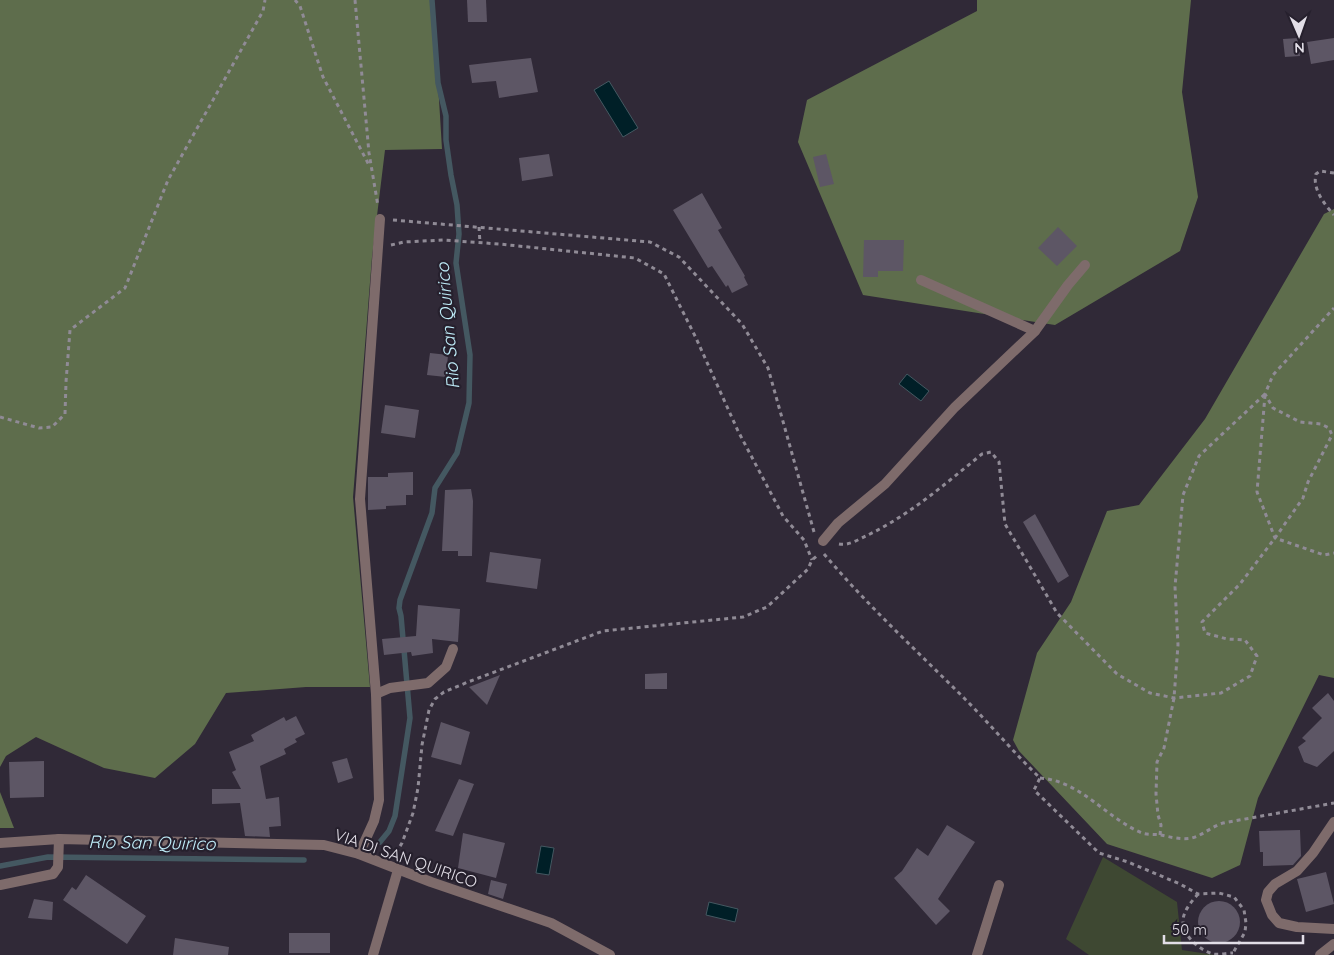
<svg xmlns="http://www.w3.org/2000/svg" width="1334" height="955" font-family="Quicksand,sans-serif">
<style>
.green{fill:#3e4832}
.forest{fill:#5e6d4c}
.water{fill:#001f27;stroke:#445861}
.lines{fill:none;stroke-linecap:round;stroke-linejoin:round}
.stream{stroke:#445861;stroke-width:5.5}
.building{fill:#5d5665}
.path{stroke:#908b96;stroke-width:3;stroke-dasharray:4 4;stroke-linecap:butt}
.service{stroke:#7e6b6b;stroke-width:10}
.minor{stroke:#7e6b6b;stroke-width:10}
.labels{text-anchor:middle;stroke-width:4.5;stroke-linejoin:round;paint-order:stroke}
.street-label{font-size:16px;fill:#e2dee7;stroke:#26202d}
.water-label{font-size:18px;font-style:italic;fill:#c0eefa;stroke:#26202d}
</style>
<rect width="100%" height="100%" fill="#302937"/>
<polygon class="green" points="1103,857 1177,902 1182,950 1215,955 1089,955 1066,939"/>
<g class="forest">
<polygon points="0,0 433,0 442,149 385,150 372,257 353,497 370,687 306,687 226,693 195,744 155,778 104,768 36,737 6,756 0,767"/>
<polygon points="977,0 1191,0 1182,92 1198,197 1180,251 1055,325 863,295 798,142 807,100 977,11"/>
<polygon points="1334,209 1334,678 1319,675 1258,798 1240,865 1212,878 1107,844 1019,751 1013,740 1037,653 1071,602 1107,511 1139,505 1205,419 1324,214"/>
<polygon points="0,792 14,828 0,828"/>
</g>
<g class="water">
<polygon points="609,81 638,128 623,137 594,90"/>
<polygon points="907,374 929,391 921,401 899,384"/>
<polygon points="541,846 554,848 549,875 536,873"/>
<polygon points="709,902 738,909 735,922 706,915"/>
</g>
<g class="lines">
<g class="stream">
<polyline points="380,842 389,831 395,816 410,718 401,616 399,608 400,600 432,513 435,488 457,453 469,403 470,355 456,263 459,234 457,205 451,175 446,140 446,116 438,83 432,0"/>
<polyline points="0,866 48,857 304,860"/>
</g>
</g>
<g class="building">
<polygon points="467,0 486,0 487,22 468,22"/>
<polygon points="1298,38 1300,56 1285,57 1283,39"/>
<polygon points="1334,38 1334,60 1311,64 1307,42"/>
<polygon points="531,58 538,92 499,98 496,81 472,83 469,65"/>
<polygon points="549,154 553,176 522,181 519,158"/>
<polygon points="826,154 834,184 820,187 813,157"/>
<polygon points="702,193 722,228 718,230 745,276 744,277 748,285 732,293 728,285 726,287 712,266 708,268 673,210"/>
<polygon points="1058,227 1077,246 1057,266 1038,248"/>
<polygon points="864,240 904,240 903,271 878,271 878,277 863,277"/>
<polygon points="430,353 448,355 446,377 427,375"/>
<polygon points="385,405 419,410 415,438 381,433"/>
<polygon points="413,472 413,495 406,495 406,505 386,506 386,509 368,510 368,477 388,477 388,473"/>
<polygon points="471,489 473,501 472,556 458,556 458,551 442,551 445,490"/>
<polygon points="1035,514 1069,576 1058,583 1023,522"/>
<polygon points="490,552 541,559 537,589 486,582"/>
<polygon points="418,605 460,609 458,642 432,639 433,653 412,656 411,652 384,655 382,639 416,636"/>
<polygon points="667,673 667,689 645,689 645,674"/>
<polygon points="500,675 487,705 469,687"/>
<polygon points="1328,693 1334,701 1334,751 1317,767 1304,762 1298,747 1306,741 1302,738 1322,718 1312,708"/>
<polygon points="296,716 305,734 295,739 297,742 284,749 286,754 260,766 266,799 279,797 281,826 269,827 270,837 245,836 240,803 212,804 212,789 241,789 232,772 236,770 229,752 254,741 251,735 284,717 286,721"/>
<polygon points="441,722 470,732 461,765 431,757"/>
<polygon points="347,758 353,778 338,783 332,762"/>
<polygon points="44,761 44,797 10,798 9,762"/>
<polygon points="459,779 474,784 453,836 435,831"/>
<polygon points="947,825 975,842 938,899 950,911 936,925 894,878 902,871 917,848 928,856"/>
<polygon points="1300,830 1301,856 1293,865 1263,866 1263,852 1260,852 1259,831"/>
<polygon points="463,833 505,843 496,878 458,868"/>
<polygon points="1326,872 1334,904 1306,912 1297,879"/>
<polygon points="86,875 146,916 127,944 63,900 72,887 76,890"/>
<polygon points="491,880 507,884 503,899 488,894"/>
<polygon points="34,899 53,902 52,920 28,918"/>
<circle cx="1219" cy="922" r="21"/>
<rect x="289" y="933" width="41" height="20"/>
<polygon points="175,938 229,947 228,955 173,955"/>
</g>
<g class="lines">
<g class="path">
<polyline points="295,0 300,6 323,77 370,167"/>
<polyline points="355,0 369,153 378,206"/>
<path d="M1334,173L1320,171L1316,174C1312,189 1325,205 1334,215"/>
<polyline points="393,220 650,242 679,257 742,324 768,368 814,532"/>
<polyline points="479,227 480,243"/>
<polyline points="391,245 404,242 443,240 499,244 635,258 664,274 696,338 738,431 783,516 804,540 812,560"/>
<polyline points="1265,395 1257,492 1275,538 1324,555 1334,553"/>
<polyline points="0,417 39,428 52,427 65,414 66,382 70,330 125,288 168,180 263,11 265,0"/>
<path d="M839,544C849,546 859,539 868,535C911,514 945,484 982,454L991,452L999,462L1005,524L1057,613L1117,674L1150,693L1174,698L1221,693L1250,676L1257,656L1245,640L1227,639L1205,633L1202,622L1240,584L1275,538L1303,498L1308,482L1332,435L1329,428L1321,424L1300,422L1273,408L1265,394L1273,375L1334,308"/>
<path d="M824,554C867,605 917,651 964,698C990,724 1014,753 1040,778L1034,790L1099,853L1128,862L1180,884L1198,894L1219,893L1234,897L1244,910L1246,923L1245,932L1233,953L1234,955"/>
<path d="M1040,778C1081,781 1106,818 1142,833C1148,835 1155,834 1161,835C1170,837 1182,840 1192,838C1203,835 1211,827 1223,823L1334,803"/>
<polyline points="1160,835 1161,825 1158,815 1156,794 1157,762 1164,748 1174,698 1178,645 1175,587 1183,495 1199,456 1265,394"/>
<polyline points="396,853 402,843 413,813 418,788 422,745 429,710 435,699 444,692 468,682 603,631 743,617 767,607 808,569 812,560 819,554"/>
<path d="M1198,894C1192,901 1183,911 1183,921C1183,937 1200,950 1213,954C1219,955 1227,953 1233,953"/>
</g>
<g class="service">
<polyline points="921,280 1035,331"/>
<polyline points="823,541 838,523 885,484 955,407 1035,331 1068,285 1085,265"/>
<polyline points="376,694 390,688 428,683 446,667 453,649"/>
<polyline points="1334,822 1313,853 1297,871 1275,884 1268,892 1266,900 1272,915 1279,923 1297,927 1334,929"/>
</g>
<g class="minor">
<polyline points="0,843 59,839 324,845 359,854 431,882 551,923 610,955"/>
<polyline points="359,854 374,821 379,800 376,694 360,499 380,219"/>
<polyline points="0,885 53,874 58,867 59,839"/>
<polyline points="373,955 398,870"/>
<polyline points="977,955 999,885"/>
<polyline points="1320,955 1334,944"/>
</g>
</g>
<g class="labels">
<g class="street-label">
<text transform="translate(406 858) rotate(19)" y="6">VIA DI SAN QUIRICO</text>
</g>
<g class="water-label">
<text transform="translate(448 326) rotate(-95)" y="6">Rio San Quirico</text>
<text transform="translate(152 843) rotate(1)" y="6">Rio San Quirico</text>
</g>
</g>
<g transform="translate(1299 35) rotate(178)" stroke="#26202d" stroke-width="4" paint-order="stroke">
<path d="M0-4L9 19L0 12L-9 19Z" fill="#e2dee7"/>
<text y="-8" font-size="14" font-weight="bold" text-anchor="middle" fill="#e2dee7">N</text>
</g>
<path d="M1164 935v8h139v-8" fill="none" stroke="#e2dee7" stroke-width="2.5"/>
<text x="1172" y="935" font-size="15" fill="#e2dee7" stroke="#26202d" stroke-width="4" paint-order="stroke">50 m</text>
</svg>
